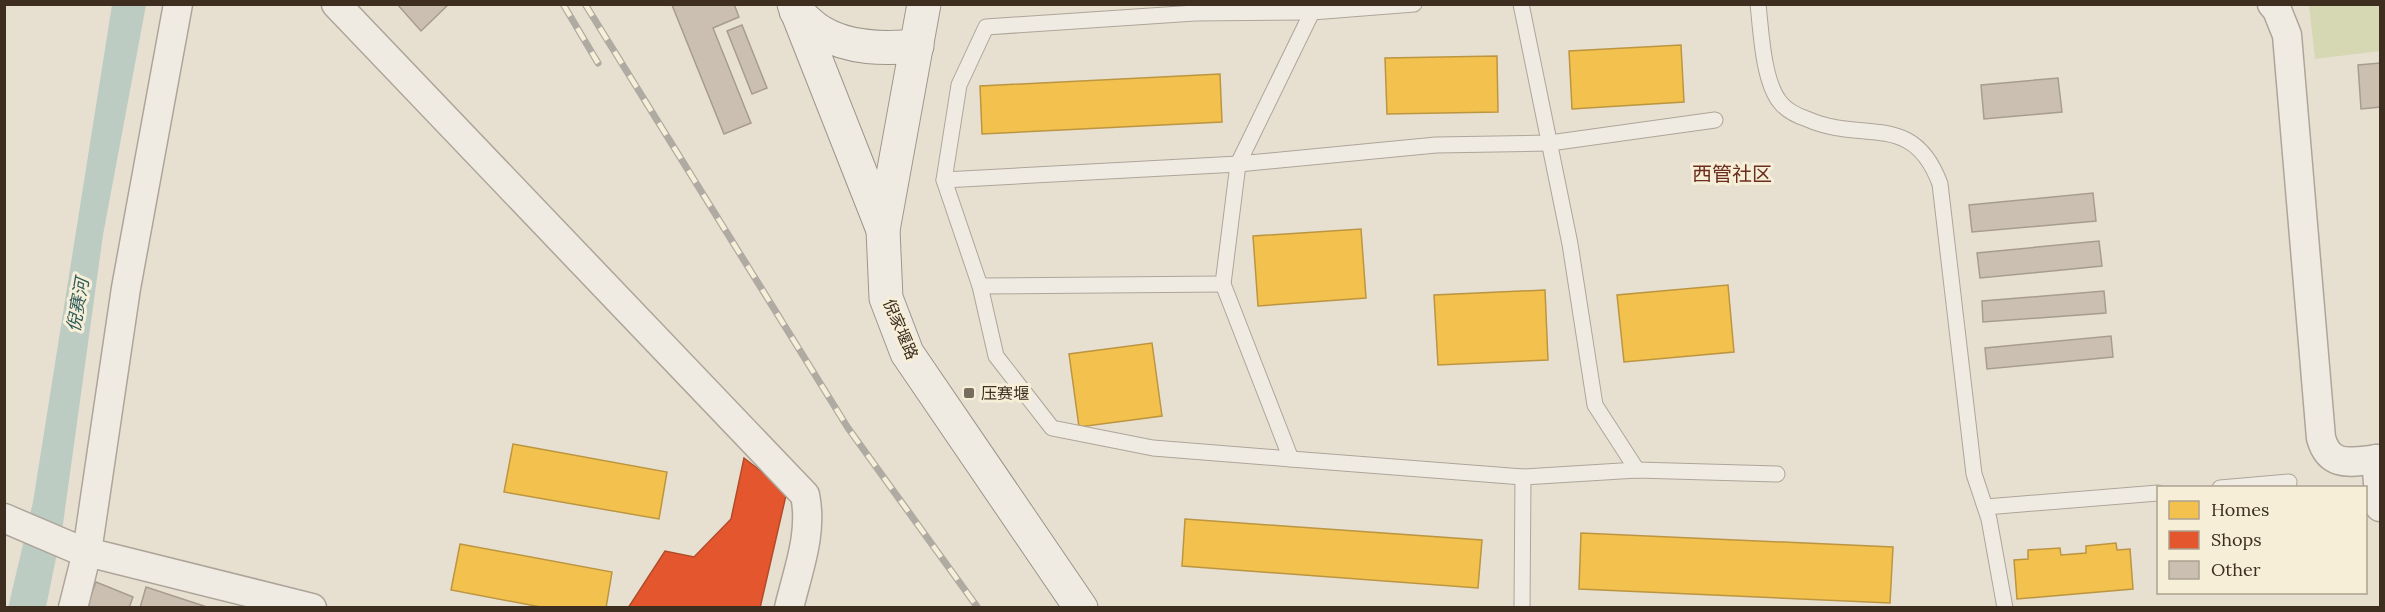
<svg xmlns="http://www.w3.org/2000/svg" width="2385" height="612" font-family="Lora,'Noto Sans SC',serif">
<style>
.green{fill:#d6d7b3}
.water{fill:#bcccc2}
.homes{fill:#f2c14e;stroke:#bc9540;stroke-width:1.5}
.shops{fill:#e4572e;stroke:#b24b2a;stroke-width:1.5}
.building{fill:#cbbfb2;stroke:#a89c90;stroke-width:1.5}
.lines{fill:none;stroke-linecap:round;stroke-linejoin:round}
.lane-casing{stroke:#ada599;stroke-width:17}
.street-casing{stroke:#ada599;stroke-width:31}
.secondary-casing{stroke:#9c958a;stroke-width:35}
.lane{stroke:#efebe3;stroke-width:15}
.street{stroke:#efebe3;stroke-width:28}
.secondary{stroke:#efebe3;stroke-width:33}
.rail-casing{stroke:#afaaa2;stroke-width:7}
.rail{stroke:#f7eed8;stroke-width:4.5;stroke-dasharray:14;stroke-linecap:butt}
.poi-dot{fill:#786c5e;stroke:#f7eed8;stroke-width:2}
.labels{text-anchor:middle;stroke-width:6;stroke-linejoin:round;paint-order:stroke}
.street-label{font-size:16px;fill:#3d2e20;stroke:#f7eed8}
.poi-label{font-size:16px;fill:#3d2e20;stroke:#f7eed8;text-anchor:start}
.water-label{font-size:18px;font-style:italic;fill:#2f5d5a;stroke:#f7eed8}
.quarter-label{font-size:20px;fill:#6b2e1e;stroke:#f7eed8}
</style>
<rect width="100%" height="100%" fill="#e7e0d1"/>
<polygon class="green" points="2309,5 2380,5 2380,51 2315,59"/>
<polygon class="water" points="112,5 146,5 103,235 63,524 46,607 8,608 33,502"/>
<g class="homes">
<polygon points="1681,45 1684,102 1572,109 1569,51"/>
<polygon points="1497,56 1498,112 1387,114 1385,58"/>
<polygon points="1220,74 1222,122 982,134 980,86"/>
<polygon points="1361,229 1366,298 1258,306 1253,236"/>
<polygon points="1728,285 1734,352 1624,362 1617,295"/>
<polygon points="1545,290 1548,360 1438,365 1434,295"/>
<polygon points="1152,343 1162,416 1079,427 1069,354"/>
<polygon points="513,444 667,472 659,519 504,492"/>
<polygon points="1185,519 1482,540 1478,588 1182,566"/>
<polygon points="1581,533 1893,547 1890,603 1579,589"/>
<polygon points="2116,543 2117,550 2130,549 2133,589 2017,599 2014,560 2028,559 2028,550 2060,548 2061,555 2086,553 2086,546"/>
<polygon points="460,544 612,572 606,608 546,608 451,590"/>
</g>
<polygon class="shops" points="744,458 787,491 760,608 628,608 665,551 694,557 731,519"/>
<g class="building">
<polygon points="397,4 449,4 421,31"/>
<polygon points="734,4 739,17 713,28 751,123 724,134 672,5"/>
<polygon points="742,25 767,88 752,94 727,31"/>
<polygon points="2380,63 2380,107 2361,109 2358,65"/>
<polygon points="2058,78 2062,112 1984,119 1981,85"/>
<polygon points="2093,193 2096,221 1972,232 1969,205"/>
<polygon points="2099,241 2102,266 1980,278 1977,253"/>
<polygon points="2104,291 2106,313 1983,322 1982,301"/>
<polygon points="2111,336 2113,357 1987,369 1985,348"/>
<polygon points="96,582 133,597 129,608 86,608"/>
<polygon points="146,587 210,608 140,608"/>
</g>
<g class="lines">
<defs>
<g id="lane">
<polyline points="1521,4 1570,244 1595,405 1637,470"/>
<path d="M1758,4C1761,31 1763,81 1780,102C1786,110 1798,116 1807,119C1863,144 1913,110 1940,184L1974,474L1989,519L2005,608"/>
<polyline points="1312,12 1238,164 1223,284 1291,459 1523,477 1637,470 1777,474"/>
<polyline points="944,180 1238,164 1436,145 1550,143 1715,120"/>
<polyline points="980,286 1223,284"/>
<polyline points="1291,459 1153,448 1052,428 996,356 980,286 944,180 959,85 986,27 1195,13 1312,12 1414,4"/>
<polyline points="2220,488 2289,482"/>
<polyline points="1986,507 2158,493"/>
<polyline points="1522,608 1523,477"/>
</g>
<g id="street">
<path d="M336,4L805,495C813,533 798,570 789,608"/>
<path d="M2272,4L2277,10L2287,35L2321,438C2330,470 2353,461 2380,459"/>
<polyline points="2376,459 2380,507"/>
<polyline points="4,518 79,550 312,608"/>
<polyline points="73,608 87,552 126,288 178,4"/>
</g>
<g id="secondary">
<polyline points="794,4 883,230"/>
<polyline points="924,4 883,230 886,298 907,353 1081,608"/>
<path d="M796,11C804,18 812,27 821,32C849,49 885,49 917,46"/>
</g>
</defs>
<use href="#lane" class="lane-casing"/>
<use href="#street" class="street-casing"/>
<use href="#secondary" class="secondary-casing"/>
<use href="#lane" class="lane"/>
<use href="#street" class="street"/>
<use href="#secondary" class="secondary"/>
<defs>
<g id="rail">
<polyline points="563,4 598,63"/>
<polyline points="585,4 848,428 978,608"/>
</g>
</defs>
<use href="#rail" class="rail-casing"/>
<use href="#rail" class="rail"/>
</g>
<rect class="poi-dot" x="963" y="387" width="12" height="12" rx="3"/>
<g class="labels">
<g class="street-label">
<text transform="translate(901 329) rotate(67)" y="6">倪家堰路</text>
</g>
<g class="poi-label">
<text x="981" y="399">压赛堰</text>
</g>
<g class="water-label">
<text transform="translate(78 305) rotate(-80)" y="6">倪赛河</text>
</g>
<g class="quarter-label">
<text x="1732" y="181">西管社区</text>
</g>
</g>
<rect width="2385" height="612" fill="none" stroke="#3d2e20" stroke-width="12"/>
<rect x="2157" y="486" width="210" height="108" fill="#f7eed8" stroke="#ada18e" stroke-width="1.5"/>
<rect x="2169" y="501" width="30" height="18" fill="#f2c14e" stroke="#ada18e" stroke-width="1.5"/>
<text x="2211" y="516" font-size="18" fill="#3d2e20">Homes</text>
<rect x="2169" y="531" width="30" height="18" fill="#e4572e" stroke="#ada18e" stroke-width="1.5"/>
<text x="2211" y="546" font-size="18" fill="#3d2e20">Shops</text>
<rect x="2169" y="561" width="30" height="18" fill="#cbbfb2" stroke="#ada18e" stroke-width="1.5"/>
<text x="2211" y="576" font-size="18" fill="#3d2e20">Other</text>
</svg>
